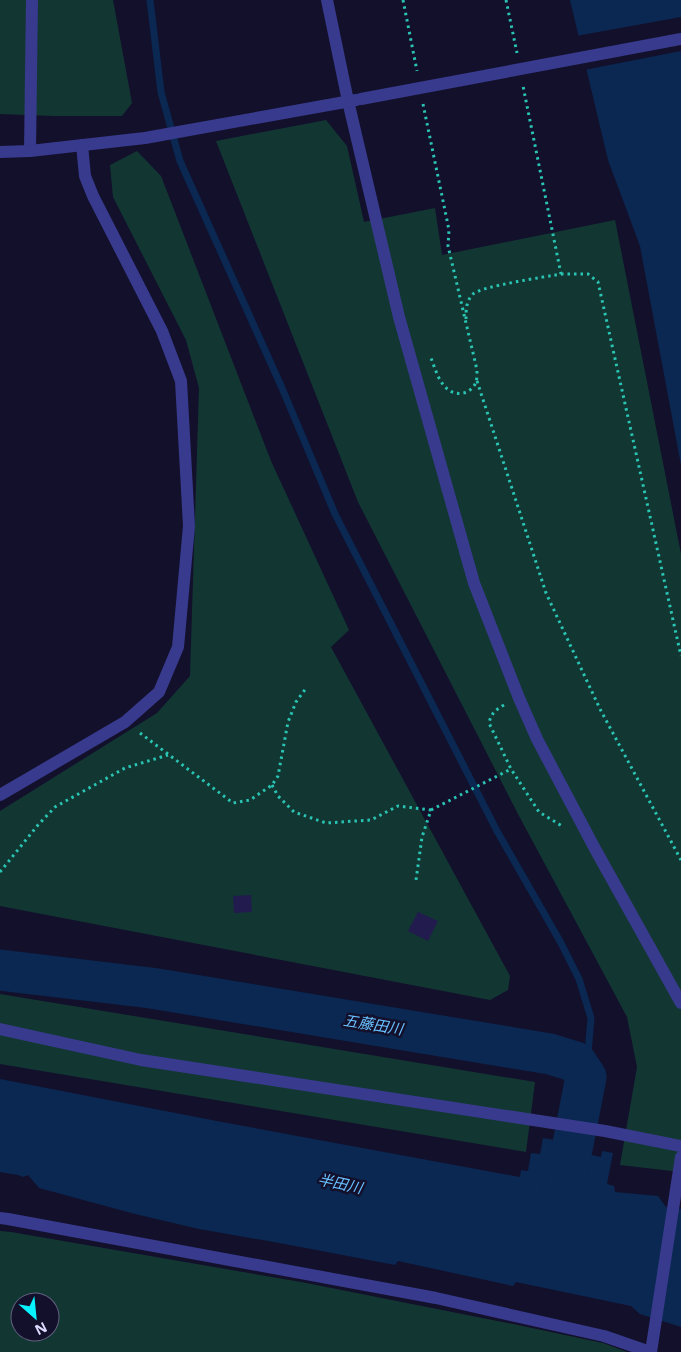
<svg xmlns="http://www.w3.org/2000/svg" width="681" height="1352" font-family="'Noto Sans','Noto Sans JP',sans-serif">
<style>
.green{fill:#123733;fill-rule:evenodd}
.water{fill:#0a2851}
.pier{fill:#13102c}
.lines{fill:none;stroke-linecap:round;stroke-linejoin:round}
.stream{stroke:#0a2851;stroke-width:7}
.river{stroke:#0a2851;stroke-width:41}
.building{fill:#221b4e}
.path{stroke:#2ac4b3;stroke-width:3;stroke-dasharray:2.5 4;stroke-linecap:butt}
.minor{stroke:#383a8d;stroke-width:12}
.minor-bridge{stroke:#383a8d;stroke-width:12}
.labels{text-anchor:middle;stroke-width:5;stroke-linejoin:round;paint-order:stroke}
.water-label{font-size:15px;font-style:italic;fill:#69c1ff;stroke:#13102c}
</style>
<rect width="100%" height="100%" fill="#13102c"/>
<g class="green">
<polygon points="0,0 113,0 132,103 122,116 54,116 0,114"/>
<polygon points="326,120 347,146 364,222 435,208 442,255 615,220 681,554 681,1172 620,1165 637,1067 627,1017 518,814 358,502 216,141"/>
<polygon points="137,151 161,176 271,461 349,630 331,647 510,976 508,990 490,1000 0,906 0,811 157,713 190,676 199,388 186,340 113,197 110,165"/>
<polygon points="0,994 535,1082 526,1152 0,1064"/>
<path d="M0,1231L11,1232L301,1282L513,1324L603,1343L627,1352H0ZM20,1302H50V1332H20Z"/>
</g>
<g class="water">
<polygon points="570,0 681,0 681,465 640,246 608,160"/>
<polygon points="0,1079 222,1122 520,1177 521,1170 528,1171 531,1153 540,1154 543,1138 589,1146 588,1154 601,1157 602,1151 613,1153 607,1184 614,1186 615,1192 658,1196 666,1207 681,1209 681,1327 640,1314 631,1306 516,1282 513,1286 398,1261 395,1265 285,1244 199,1229 135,1214 39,1188 28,1175 23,1177 18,1175 0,1172"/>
</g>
<polygon class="pier" points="681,17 681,51 584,70 576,36"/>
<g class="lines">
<polyline class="stream" points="150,0 161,92 180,161 282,388 335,514 497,831 561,943 579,979 591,1018 586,1077"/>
<polyline class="river" points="0,970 151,988 550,1054 576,1062 586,1077 573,1144 562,1199"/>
</g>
<g class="building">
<polygon points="251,895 252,912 234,913 233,896"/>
<polygon points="418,912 438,921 428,941 408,931"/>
</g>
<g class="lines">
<g class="path">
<polyline points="403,0 417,71"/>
<polyline points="506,0 517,53"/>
<path d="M423,104L449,230L448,246L477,370C477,374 477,379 476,382C472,393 458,397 449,390C439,384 435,368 431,358"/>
<polyline points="561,274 588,274 598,282 681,656"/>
<path d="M466,319C466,310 466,301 473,294C482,286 545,277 561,274L523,86"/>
<polyline points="477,381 546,593 600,709 681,860"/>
<path d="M504,705C495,710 491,714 489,723L511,769L539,812L562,826"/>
<polyline points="140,733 233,803 250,800 272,785 278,776 288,722 296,702 307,687"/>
<polyline points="272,785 278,796 294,812 326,823 371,820 398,806 431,810 422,837 416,880"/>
<polyline points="431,810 511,769"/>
<polyline points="0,872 38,825 55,807 125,768 168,755"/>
</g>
<g class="minor">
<polyline points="327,0 348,101 399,317 474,583 519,698 537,739 594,847 681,1003"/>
<polyline points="30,151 32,0"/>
<polyline points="0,152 30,151 145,138 356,100"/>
<polyline points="0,795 125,722 159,692 178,647 189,526 181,381 162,331 93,196 85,176 82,145"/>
<polyline points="0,1029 141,1060 605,1131 681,1146"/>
<polyline points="0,1218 8,1219 436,1298 604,1336 650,1352"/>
<polyline points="651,1352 681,1157"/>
</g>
<polyline class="minor-bridge" points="361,99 681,39"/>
</g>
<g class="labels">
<g class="water-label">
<text transform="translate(373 1025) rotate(9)" y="5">五藤田川</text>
<text transform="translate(340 1184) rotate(12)" y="5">半田川</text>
</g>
</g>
<g transform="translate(35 1317) rotate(153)"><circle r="24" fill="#13102c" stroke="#646180"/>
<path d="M0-4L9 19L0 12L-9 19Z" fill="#07f3ff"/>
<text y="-8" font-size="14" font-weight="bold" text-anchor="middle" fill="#dddbff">N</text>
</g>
</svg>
